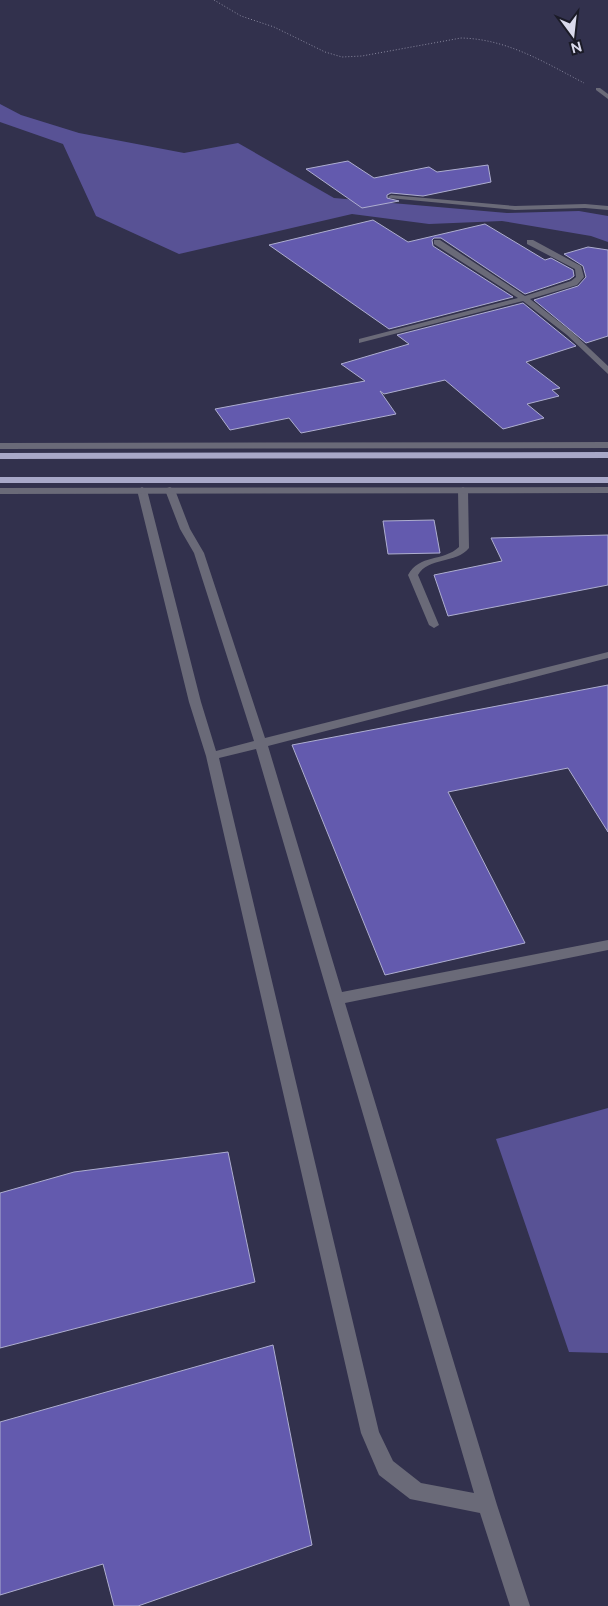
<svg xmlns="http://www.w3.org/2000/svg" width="608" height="1606" font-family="Raleway,sans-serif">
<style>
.green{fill:#585295}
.building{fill:#635aae;stroke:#aeaed0}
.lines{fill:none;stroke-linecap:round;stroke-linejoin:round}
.path{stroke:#88879e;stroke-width:1;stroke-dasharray:1 2;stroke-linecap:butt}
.service{fill:#6a6a78;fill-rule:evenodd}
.minor{fill:#6a6a78;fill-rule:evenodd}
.tertiary{fill:#6a6a78;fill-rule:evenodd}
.trunk{fill:#a8a8c8;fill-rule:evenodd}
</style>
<rect width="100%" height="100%" fill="#32314d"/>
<g class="green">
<polygon points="0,104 21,115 79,133 184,153 238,143 334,198 507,213 579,211 608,216 608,242 591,236 502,221 429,224 352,214 179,254 96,216 63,144 0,122"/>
<polygon points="608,1108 608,1353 569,1352 496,1139"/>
</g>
<g class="building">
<polygon points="348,161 374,178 429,167 437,172 488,165 491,182 423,196 391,193 387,195 387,198 399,201 362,208 306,169"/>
<polygon points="373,220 408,242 485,224 545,260 551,258 573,270 574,276 570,279 525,294 441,238 434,238 432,240 433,246 513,297 389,329 269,245"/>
<polygon points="588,247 608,250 608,336 586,343 534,300 578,286 586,277 583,266 564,254"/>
<polygon points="523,303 576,346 526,362 560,388 552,390 559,396 527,404 544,418 503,429 445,380 384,394 380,391 396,414 301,433 289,418 230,430 215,409 365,381 341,364 409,344 397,335"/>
<polygon points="434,520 440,553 388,554 383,521"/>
<polygon points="608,535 608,585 448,616 434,575 502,561 491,538"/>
<polygon points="608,685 608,832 568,768 448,792 525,943 385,975 292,745"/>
<polygon points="228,1152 255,1282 0,1348 0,1193 74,1172"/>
<polygon points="273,1345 312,1545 138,1606 114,1606 103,1564 0,1595 0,1422"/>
</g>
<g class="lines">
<path class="path" d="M214,0L241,16L274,27L325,52L342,57L362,56L461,38C507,39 544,62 584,83"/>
<g class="service">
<polygon points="391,195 515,206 585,204 608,206 608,210 585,208 515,210 389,198 388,197"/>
<polygon points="434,240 440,240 525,296 571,281 576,277 575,269 527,244 527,240 533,240 581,266 584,277 577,285 530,299 572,332 608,366 608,374 567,335 523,301 359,343 359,339 518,298 434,244"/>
<path d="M142,487L147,490L201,702L216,751L254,741L194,553L180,529L165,490L167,488L170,487L175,490L190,529L204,553L265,738L608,652V658L268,746L342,992L608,940V950L345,1003L497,1505L530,1606H510L480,1513L410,1499L379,1475L361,1433L206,756L189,702L137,490ZM256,749L474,1493L421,1483L393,1461L379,1432L219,758Z"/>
<path d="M463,487L468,490L469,548C456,564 428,557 418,575L439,625L434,628L429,625L408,575C419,554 443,562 459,547L458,490Z"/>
</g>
<polygon class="minor" points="596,88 600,88 608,94 608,99 596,90"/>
<g class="tertiary">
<polygon points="608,442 608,448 0,449 0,443"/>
<polygon points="608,487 608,493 0,494 0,488"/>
</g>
<g class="trunk">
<polygon points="608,452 608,458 0,459 0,453"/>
<rect x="0" y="477" width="608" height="6"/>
</g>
</g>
<g transform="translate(573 35) rotate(165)" stroke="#1b1b27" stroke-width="4" paint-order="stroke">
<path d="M0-4L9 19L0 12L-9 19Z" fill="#dadaec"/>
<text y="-8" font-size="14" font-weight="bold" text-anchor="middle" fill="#dadaec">N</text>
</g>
</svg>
